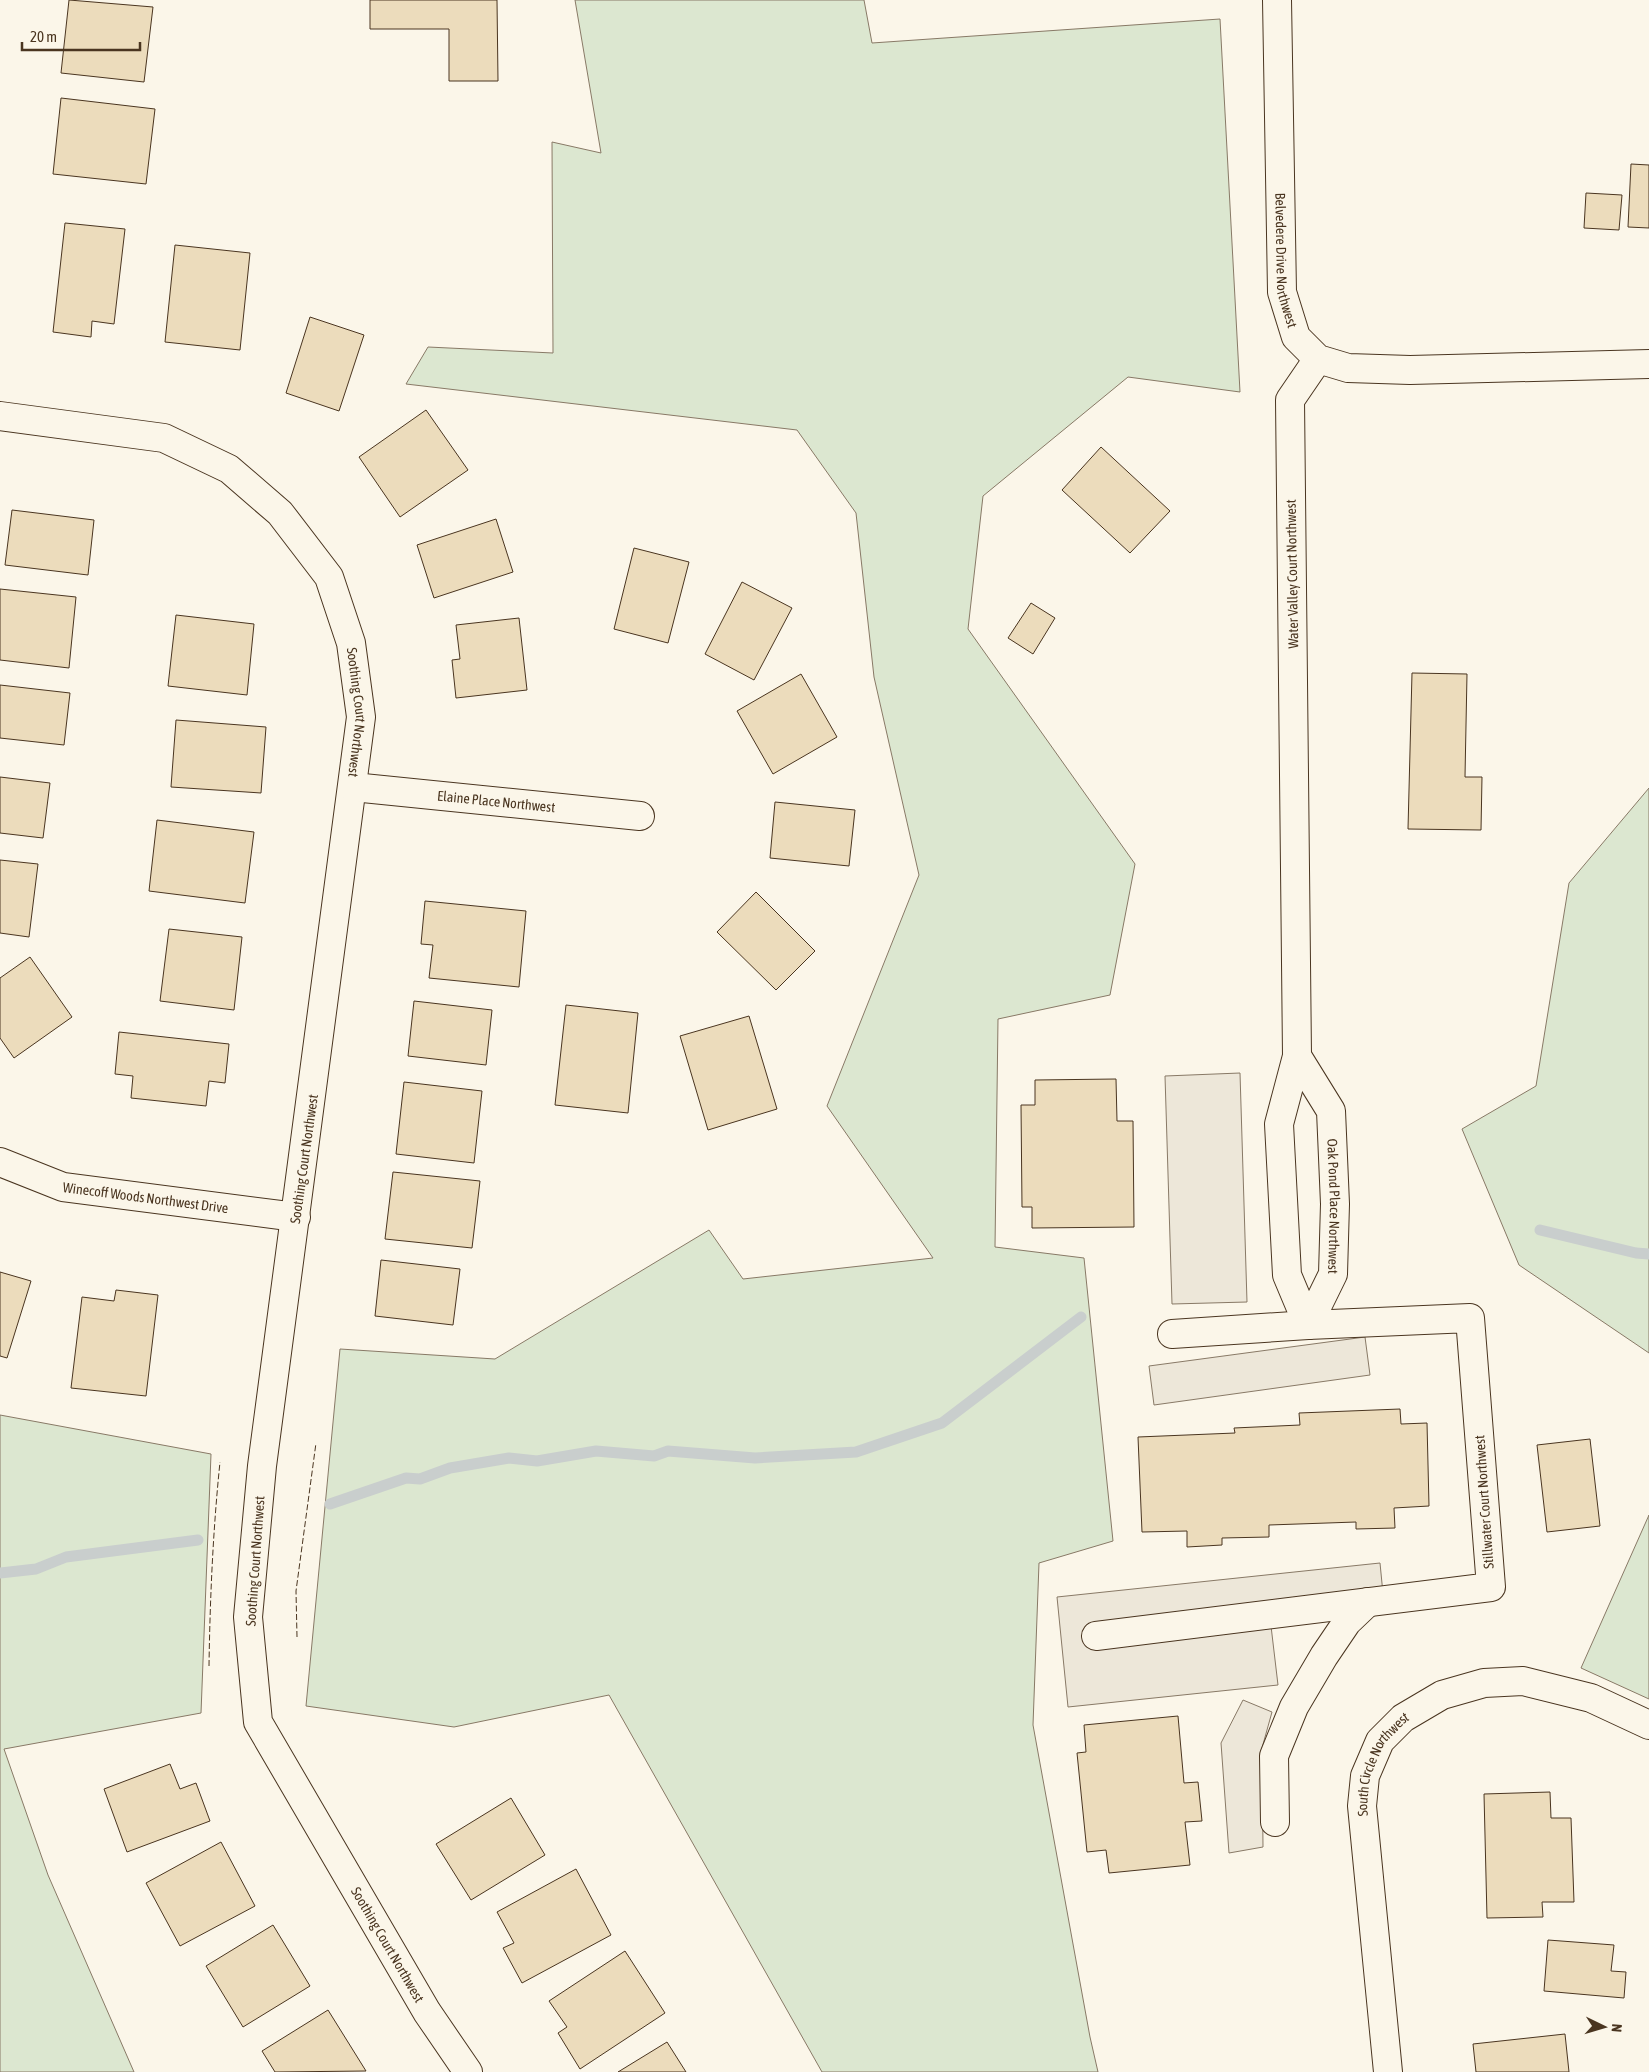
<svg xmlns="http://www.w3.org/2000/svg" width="1649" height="2072" font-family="'Asap Condensed',sans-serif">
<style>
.green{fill:#dce7d0;stroke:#887966}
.parking{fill:#ede7d9;stroke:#887966}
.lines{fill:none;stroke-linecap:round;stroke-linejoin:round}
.stream{stroke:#c9cecd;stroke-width:11}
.building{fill:#ecdcbc;stroke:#4a3520}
.street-casing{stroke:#4a3520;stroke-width:30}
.street{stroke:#fbf6e9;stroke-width:28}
.fence{stroke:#4a3520;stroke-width:1;stroke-dasharray:6 2.5;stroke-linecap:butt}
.labels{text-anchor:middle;stroke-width:4;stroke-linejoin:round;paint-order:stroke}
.street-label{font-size:14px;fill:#4a3520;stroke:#fbf6e9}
</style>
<rect width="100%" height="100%" fill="#fbf6e9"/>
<g class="green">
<polygon points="575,0 864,0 872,43 1220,19 1240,392 1128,377 983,496 968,629 1135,864 1110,995 998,1019 995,1247 1084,1258 1113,1541 1039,1563 1033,1725 1090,2037 1098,2072 822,2072 609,1695 454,1727 306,1706 340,1349 495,1359 709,1230 743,1279 933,1258 827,1106 919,875 874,677 856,513 797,430 406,384 428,347 553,353 552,142 601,153"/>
<polygon points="1649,788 1649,1353 1519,1265 1462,1129 1536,1086 1569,883"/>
<polygon points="0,1415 211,1454 201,1713 4,1749 48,1875 134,2072 0,2072"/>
<polygon points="1649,1515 1649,1699 1581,1668"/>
</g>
<g class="parking">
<polygon points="1240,1073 1247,1302 1172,1304 1165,1076"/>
<polygon points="1365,1337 1370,1375 1154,1405 1149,1366"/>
<polygon points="1380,1563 1385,1614 1271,1626 1278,1685 1068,1707 1057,1597"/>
<polygon points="1243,1700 1272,1712 1262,1748 1263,1847 1229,1853 1221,1743"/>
</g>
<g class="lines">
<g class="stream">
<polyline points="1540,1230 1636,1253 1649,1254"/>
<polyline points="330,1504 406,1478 420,1479 450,1468 509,1458 537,1461 596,1451 654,1456 668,1451 755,1458 856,1452 942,1423 1081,1317"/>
<polyline points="0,1573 36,1569 66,1557 198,1540"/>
</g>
</g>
<g class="building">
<polygon points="69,0 153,7 144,82 61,73"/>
<polygon points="370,0 497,0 498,81 449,81 449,29 370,29"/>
<polygon points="61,98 155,109 146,184 53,174"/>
<polygon points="1631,164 1649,165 1649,228 1628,227"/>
<polygon points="1586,193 1622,195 1619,230 1584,228"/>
<polygon points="65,223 125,229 114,324 92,321 91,337 53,332"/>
<polygon points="175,245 250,253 240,350 165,342"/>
<polygon points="310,317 364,335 339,411 286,393"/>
<polygon points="426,410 468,470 400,517 359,457"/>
<polygon points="1101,447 1170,511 1130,553 1062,490"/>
<polygon points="12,510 94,520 88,575 5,565"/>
<polygon points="496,519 513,572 434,598 417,545"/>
<polygon points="634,548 689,562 668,643 614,629"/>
<polygon points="742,582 792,608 754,680 705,654"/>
<polygon points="0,589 76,597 69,668 0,660"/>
<polygon points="1031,603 1055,618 1033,654 1008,638"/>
<polygon points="176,615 254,624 247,695 168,686"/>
<polygon points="519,618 527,690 456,698 452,660 460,659 456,625"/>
<polygon points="1412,673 1467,674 1465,777 1482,777 1481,830 1408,829"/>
<polygon points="801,674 837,737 773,774 737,711"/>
<polygon points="0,685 70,693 64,745 0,738"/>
<polygon points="176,720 266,727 261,793 171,787"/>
<polygon points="0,777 50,783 43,838 0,833"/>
<polygon points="775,802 855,810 849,866 770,858"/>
<polygon points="157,820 254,832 245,903 149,891"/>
<polygon points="0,860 38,864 29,937 0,933"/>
<polygon points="756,892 815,951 776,990 717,932"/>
<polygon points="425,901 526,911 519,987 429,978 433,945 421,944"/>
<polygon points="169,929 242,937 234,1010 160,1001"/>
<polygon points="30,957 72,1017 14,1058 0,1038 0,978"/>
<polygon points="414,1001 492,1010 486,1065 408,1056"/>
<polygon points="566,1005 638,1013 628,1113 555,1105"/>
<polygon points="749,1016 777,1109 708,1130 680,1036"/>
<polygon points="119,1032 229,1044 225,1083 209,1081 206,1106 131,1098 133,1076 115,1074"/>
<polygon points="1116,1079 1117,1121 1133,1121 1134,1227 1032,1228 1032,1207 1022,1207 1021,1105 1035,1105 1035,1080"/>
<polygon points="404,1082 482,1091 474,1163 396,1154"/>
<polygon points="393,1172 480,1181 472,1248 385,1239"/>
<polygon points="381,1260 460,1269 453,1325 375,1316"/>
<polygon points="0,1272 31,1281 7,1358 0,1356"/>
<polygon points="116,1290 158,1295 146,1396 71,1388 82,1297 114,1301"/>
<polygon points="1400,1409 1401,1424 1427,1423 1429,1506 1394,1508 1395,1528 1356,1529 1356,1522 1269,1525 1269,1537 1222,1538 1222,1545 1187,1547 1187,1531 1142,1532 1138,1437 1235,1433 1234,1428 1300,1425 1299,1413"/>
<polygon points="1590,1439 1600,1526 1547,1532 1537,1445"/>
<polygon points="1178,1716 1184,1783 1198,1782 1202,1821 1185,1822 1190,1865 1109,1873 1106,1850 1087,1852 1077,1753 1086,1752 1084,1725"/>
<polygon points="170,1764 180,1789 196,1783 210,1821 127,1852 104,1789"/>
<polygon points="1550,1792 1551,1818 1571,1818 1574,1902 1542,1902 1543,1917 1487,1918 1484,1794"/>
<polygon points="511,1798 545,1855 471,1900 436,1844"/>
<polygon points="221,1842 255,1906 180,1946 146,1883"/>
<polygon points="576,1869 611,1935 522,1983 503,1948 514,1943 497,1912"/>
<polygon points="273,1925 310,1986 243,2027 206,1966"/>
<polygon points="1548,1940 1614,1945 1611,1971 1626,1972 1624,1998 1544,1991"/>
<polygon points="625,1951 665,2013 580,2069 558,2033 567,2027 549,2001"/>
<polygon points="328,2010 366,2071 275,2072 262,2051"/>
<polygon points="1565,2034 1569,2072 1476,2072 1473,2044"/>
<polygon points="667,2042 686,2072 618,2072"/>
</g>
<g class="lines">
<defs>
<g id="street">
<path id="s1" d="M1277,0L1282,292L1296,337L1318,359L1348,368L1410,370L1649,364"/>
<path id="s2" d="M0,416L164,438L229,469L280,513L329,577L351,643L361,717L262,1466L248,1617L258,1722L427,2012L468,2072"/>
<path id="s3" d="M353,787L640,816"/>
<path id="s4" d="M1297,1056L1331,1111L1335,1204L1333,1274L1308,1325"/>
<path id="s5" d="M0,1162L63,1187L296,1217"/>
<polyline points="1308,1325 1287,1275 1279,1124 1297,1056 1290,400 1318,359"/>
<polyline points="1096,1636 1491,1587 1470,1318 1308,1325 1172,1334"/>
<polyline points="1275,1822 1274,1756 1294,1707 1324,1656 1347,1622 1368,1602"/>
<path id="s6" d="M1388,2072L1362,1806L1365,1776L1380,1741L1403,1718L1442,1695L1484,1683L1523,1681L1591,1698L1649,1725"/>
</g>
</defs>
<use href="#street" class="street-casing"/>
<use href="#street" class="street"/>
<g class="fence">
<polyline points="297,1637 296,1591 316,1443"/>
<path d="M209,1666C210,1598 213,1530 220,1462"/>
</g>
</g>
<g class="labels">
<g class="street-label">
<text dy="5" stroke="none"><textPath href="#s1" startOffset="261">Belvedere Drive Northwest</textPath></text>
<text transform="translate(1292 574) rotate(-91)" y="5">Water Valley Court Northwest</text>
<text dy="5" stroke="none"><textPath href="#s2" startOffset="525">Soothing Court Northwest</textPath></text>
<text dy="5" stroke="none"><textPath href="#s3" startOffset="144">Elaine Place Northwest</textPath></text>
<text transform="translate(304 1159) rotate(-82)" y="5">Soothing Court Northwest</text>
<text dy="5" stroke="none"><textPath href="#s5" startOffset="151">Winecoff Woods Northwest Drive</textPath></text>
<text dy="5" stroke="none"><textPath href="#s4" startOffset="160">Oak Pond Place Northwest</textPath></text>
<text transform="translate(1484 1502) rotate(-94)" y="5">Stillwater Court Northwest</text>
<text transform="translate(255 1561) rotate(-86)" y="5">Soothing Court Northwest</text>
<text dy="5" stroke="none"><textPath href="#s6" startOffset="315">South Circle Northwest</textPath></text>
<text dy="5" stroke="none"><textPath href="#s2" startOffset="1800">Soothing Court Northwest</textPath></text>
</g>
</g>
<g transform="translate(1604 2027) rotate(95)" stroke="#fbf6e9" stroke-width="4" paint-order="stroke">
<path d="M0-4L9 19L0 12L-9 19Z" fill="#4a3520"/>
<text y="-8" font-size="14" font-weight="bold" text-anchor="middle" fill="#4a3520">N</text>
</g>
<path d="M22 42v8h118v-8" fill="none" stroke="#4a3520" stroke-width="2.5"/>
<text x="30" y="42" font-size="15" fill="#4a3520" stroke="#fbf6e9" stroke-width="4" paint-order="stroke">20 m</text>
</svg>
